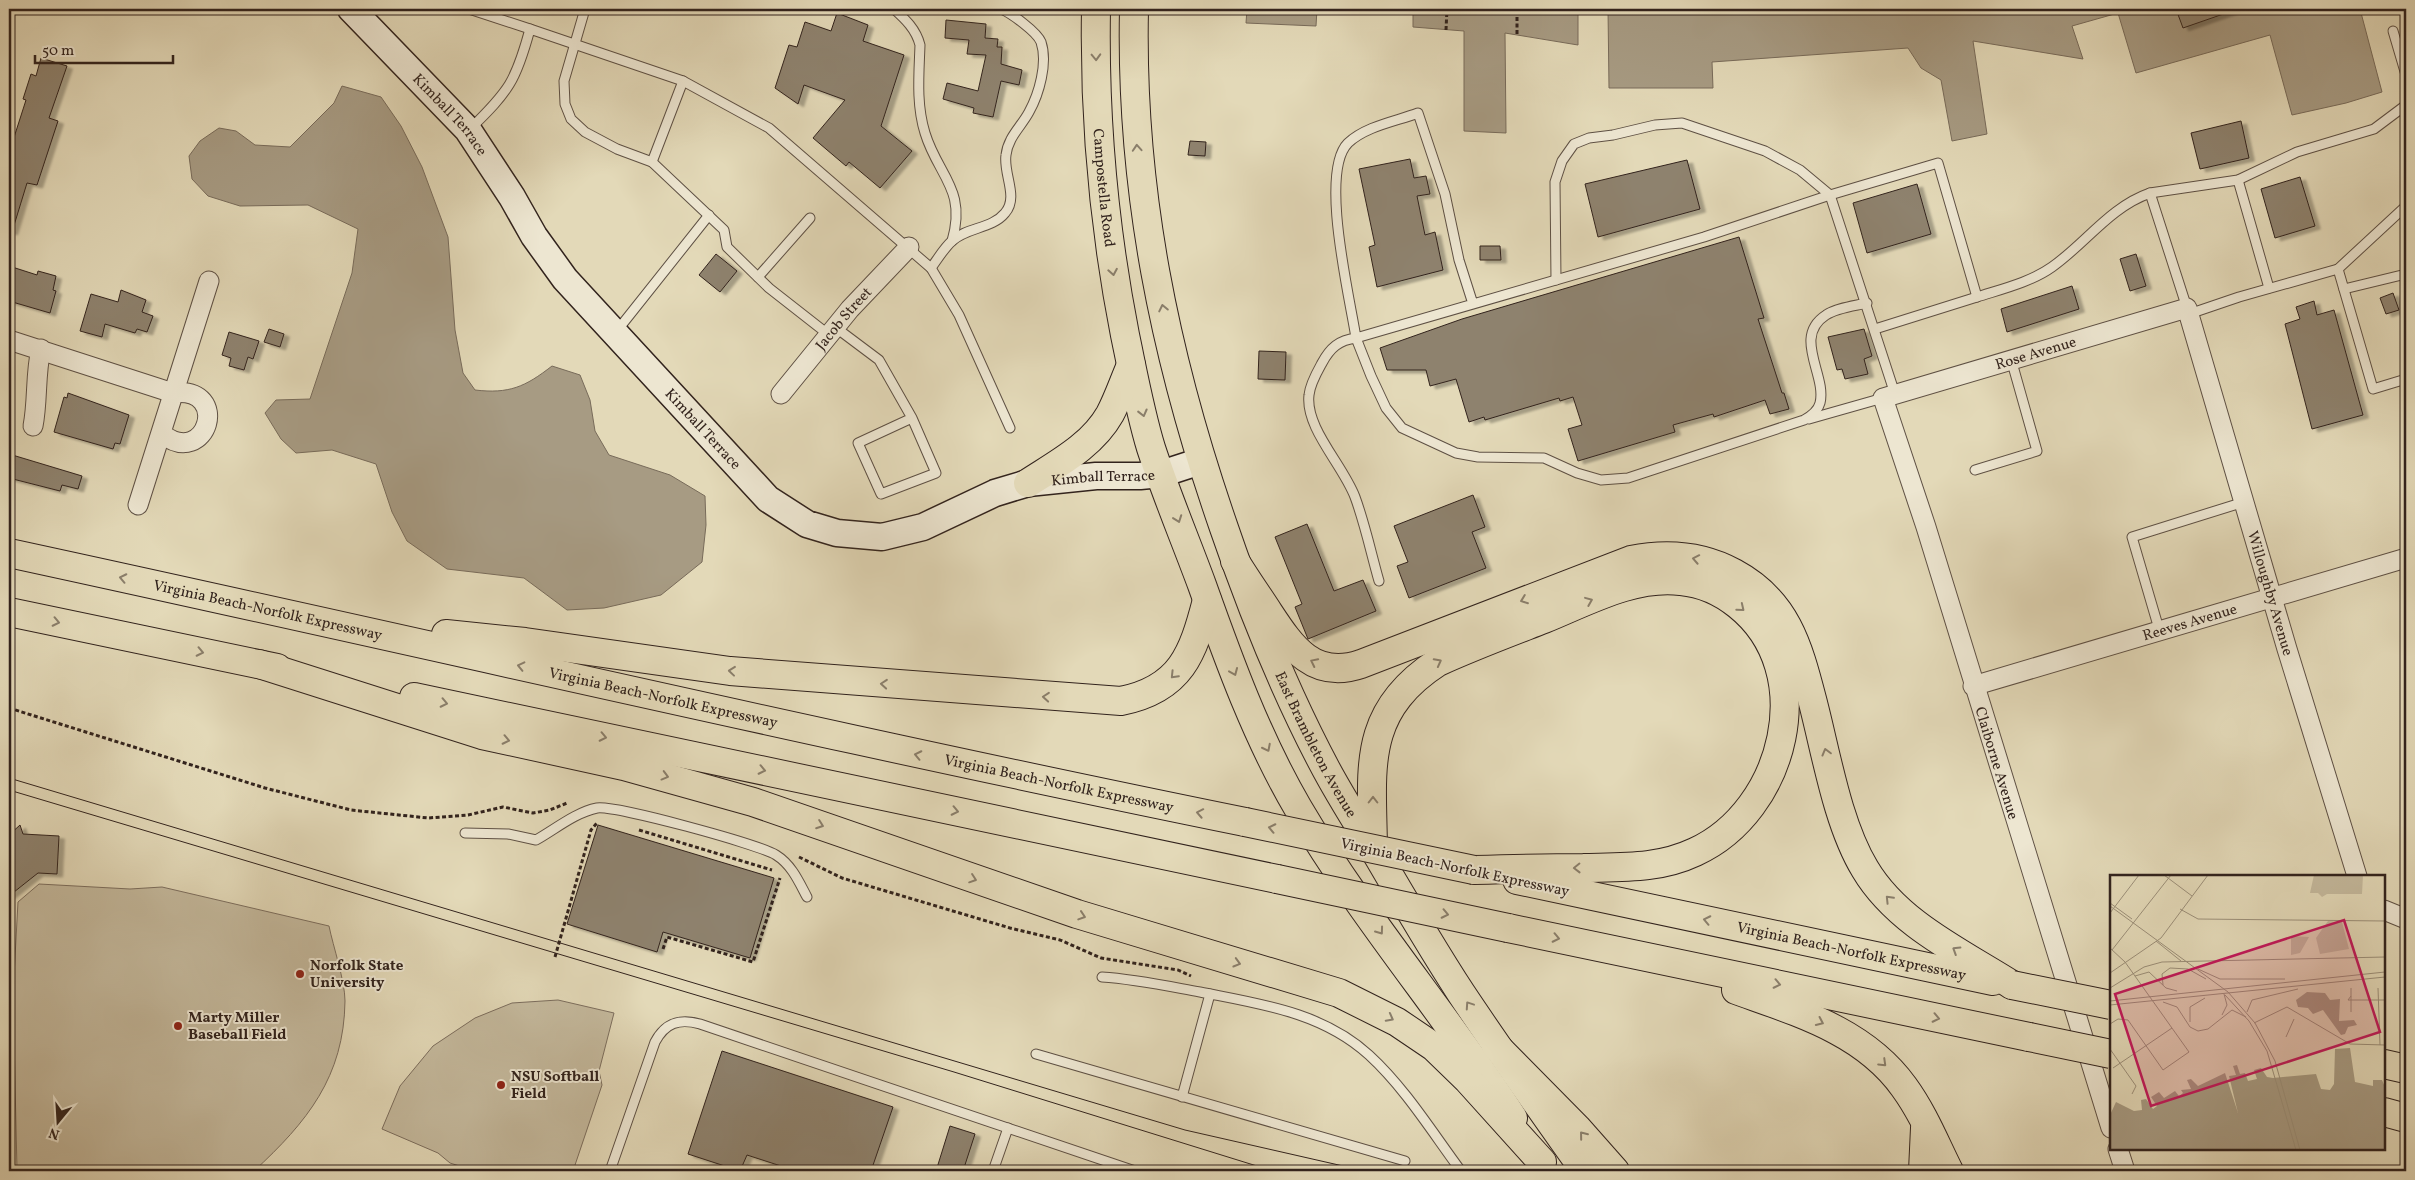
<svg xmlns="http://www.w3.org/2000/svg" width="2415" height="1180" font-family="Vollkorn,serif">
<style>
.green{fill:#c5ba9e;stroke:#7c6e5e}
.water{fill:#a79b83;stroke:#786b5a}
.building{fill:#8e826e;stroke:#32231d;filter:url(#shadow)}
.lines{fill:none;stroke-linecap:round;stroke-linejoin:round}
.lane-casing{stroke:#5e5044;stroke-width:11}
.street-casing{stroke:#5e5044;stroke-width:21}
.secondary-casing{stroke:#32231d;stroke-width:29}
.primary-casing{stroke:#32231d;stroke-width:30}
.highway-casing{stroke:#32231d;stroke-width:30}
.path{stroke:#32231d;stroke-width:3;stroke-dasharray:4 2.5;stroke-linecap:butt}
.lane{stroke:#ede6d1;stroke-width:9}
.street{stroke:#ede6d1;stroke-width:19}
.secondary{stroke:#ede6d1;stroke-width:26}
.primary{stroke:#e3d9b8;stroke-width:28}
.highway{stroke:#e3d9b8;stroke-width:28}
.tram{stroke:#32231d;stroke-width:1}
.highway-bridge-casing{stroke:#32231d;stroke-width:30;stroke-linecap:butt}
.highway-bridge{stroke:#e3d9b8;stroke-width:28}
.oneway{stroke:#8a7e6a}
.poi-dot{fill:#8f2418;stroke:#ede6d1;stroke-width:2}
.labels{text-anchor:middle;stroke-width:4;stroke-linejoin:round;paint-order:stroke}
.street-label{font-size:15px;fill:#32231d;stroke:#ede6d1}
.poi-label{font-size:15px;font-weight:bold;fill:#32231d;stroke:#ede6d1;text-anchor:start}
.inset-road{fill:none;stroke:#9c907a;stroke-width:1}
.view{fill:#c2185b;fill-opacity:0.15;stroke:#c2185b;stroke-width:2.5}
.inset-edge{fill:none;stroke:#32231d;stroke-width:2.5}
</style>
<defs>
<filter id="shadow"><feDropShadow dx="5.5" dy="3" stdDeviation="1" flood-color="#0004"/></filter>
</defs>
<rect width="100%" height="100%" fill="#e3d9b8"/>
<filter id="stains"><feTurbulence type="fractalNoise" baseFrequency=".004" numOctaves="4"/><feColorMatrix values="0 0 0 0 .2 0 0 0 0 .09 0 0 0 0 .02 0 0 0 .5 -.17"/></filter>
<radialGradient id="worn" r=".72"><stop offset=".6" stop-color="#630" stop-opacity="0"/><stop offset="1" stop-color="#630" stop-opacity=".3"/></radialGradient>
<g class="green">
<path d="M39,884L130,889L162,887L329,926C333,946 345,981 345,1001C344,1077 307,1122 254,1171L17,1170L13,994L18,902Z"/>
<polygon points="558,1000 614,1013 599,1071 602,1085 573,1171 475,1171 450,1163 438,1153 382,1129 400,1086 433,1046 475,1018 512,1003"/>
</g>
<g class="water">
<polygon points="1247,9 1317,9 1316,26 1246,23"/>
<polygon points="1413,9 1578,9 1578,45 1505,33 1506,133 1464,131 1464,31 1413,27"/>
<polygon points="1608,9 2360,9 2382,92 2346,103 2292,115 2270,35 2136,73 2118,13 2072,26 2083,59 1973,41 1987,134 1952,141 1941,80 1921,68 1908,48 1712,62 1713,88 1609,88"/>
<path d="M342,86L381,97L401,126L422,167L448,237L455,330L463,373L475,390C509,394 525,387 552,366L580,375L590,400L595,431L609,455L670,475L705,496L706,525L702,562L661,595L604,608L567,610L524,578L447,569L407,541L392,512L376,464L332,450L296,453L281,439L265,413L276,400L310,399L352,273L358,229L308,205L240,206L208,196L192,179L189,156L200,141L219,128L236,131L255,145L290,147L334,103Z"/>
</g>
<g class="building">
<polygon points="2176,9 2232,9 2232,11 2183,28"/>
<polygon points="837,13 868,25 863,41 904,55 881,126 912,151 880,188 849,162 846,166 813,138 845,100 804,85 798,104 775,88 789,45 797,47 805,22 831,31"/>
<polygon points="946,20 986,24 985,38 998,39 997,47 1002,47 1001,64 1022,70 1019,85 1001,81 993,117 973,113 974,108 943,99 947,83 978,91 986,55 967,54 969,40 945,38"/>
<polygon points="41,58 67,66 49,118 58,121 37,185 27,183 12,232 9,231 9,153 26,100 23,99 31,74 36,76"/>
<polygon points="2241,121 2249,158 2200,169 2191,133"/>
<polygon points="1190,141 1206,142 1205,156 1188,155"/>
<polygon points="1410,159 1414,178 1426,176 1430,194 1417,196 1425,235 1435,232 1443,270 1377,287 1369,247 1375,245 1359,169"/>
<polygon points="1687,160 1700,209 1598,237 1585,184"/>
<polygon points="2300,177 2315,226 2275,238 2261,189"/>
<polygon points="1917,184 1931,234 1867,253 1853,203"/>
<polygon points="1739,237 1764,318 1758,319 1782,393 1784,393 1789,409 1770,414 1765,400 1714,417 1713,414 1673,425 1675,432 1578,461 1568,429 1582,425 1573,397 1560,401 1559,398 1485,420 1484,417 1469,422 1456,379 1430,386 1426,370 1387,370 1380,348 1462,319"/>
<polygon points="1480,246 1500,246 1501,260 1480,260"/>
<polygon points="716,254 737,271 720,292 699,275"/>
<polygon points="2136,254 2146,286 2130,291 2120,259"/>
<polygon points="9,266 37,275 38,271 56,276 53,290 56,291 50,313 9,301"/>
<polygon points="2072,286 2079,309 2007,332 2001,309"/>
<polygon points="121,290 146,300 142,312 153,316 147,332 137,329 135,333 105,324 102,337 80,331 91,294 118,302"/>
<polygon points="2393,293 2399,310 2386,314 2380,298"/>
<polygon points="2314,301 2317,315 2334,310 2363,415 2312,429 2285,324 2300,319 2296,307"/>
<polygon points="269,329 284,334 280,347 264,342"/>
<polygon points="1864,329 1872,356 1864,359 1868,374 1845,379 1842,369 1837,370 1828,337"/>
<polygon points="229,332 259,341 253,359 248,357 244,370 229,366 231,358 222,355"/>
<polygon points="1259,351 1286,352 1285,380 1258,379"/>
<polygon points="68,393 129,415 120,444 115,443 113,449 54,432 64,397 67,398"/>
<polygon points="9,454 82,476 78,489 62,485 60,491 9,478"/>
<polygon points="1473,495 1485,527 1472,532 1486,568 1409,598 1397,566 1408,562 1394,526"/>
<polygon points="1307,524 1334,591 1363,580 1376,611 1308,639 1295,607 1302,604 1275,537"/>
<polygon points="20,825 23,834 59,836 57,874 38,873 9,896 9,835"/>
<polygon points="598,825 774,878 750,958 663,932 657,952 567,924"/>
<polygon points="722,1051 893,1107 871,1171 783,1171 784,1167 747,1155 740,1171 688,1154"/>
<polygon points="950,1126 975,1134 963,1171 936,1171"/>
</g>
<g class="lines">
<defs>
<g id="lane">
<polyline points="469,9 530,29"/>
<polyline points="585,9 564,81 565,104 571,119 585,132 617,149 652,162 724,230 727,247 769,288 829,335"/>
<path d="M894,9C905,19 916,29 920,45C919,74 916,104 925,133C938,176 967,189 952,241"/>
<polyline points="2393,31 2406,75"/>
<path d="M470,129C509,91 516,81 530,29L683,81L769,128L931,268L959,315L1010,428"/>
<polyline points="652,162 683,81"/>
<polyline points="2238,180 2269,288"/>
<polyline points="2150,193 2238,180 2297,152 2374,129 2406,105"/>
<path d="M931,268C937,260 944,248 952,241C967,227 992,229 1005,213C1019,197 1003,174 1006,155C1008,137 1021,127 1029,112C1039,94 1048,63 1041,42C1037,32 1011,13 1001,9"/>
<polyline points="2338,269 2406,206"/>
<polyline points="758,277 810,218"/>
<polyline points="1556,280 1555,182 1562,161 1574,144 1589,138 1613,135 1655,125 1682,123 1765,151 1800,170 1830,195"/>
<polyline points="2344,289 2406,274"/>
<path d="M1473,304L1459,260L1445,194L1418,113C1397,121 1366,126 1348,143C1319,172 1350,298 1356,338L1704,237L1830,195"/>
<polyline points="2189,314 2239,297 2338,269 2373,389 2406,379"/>
<polyline points="835,327 879,360 912,418 936,473 881,494 858,443 912,418"/>
<polyline points="1875,329 1977,297"/>
<polyline points="616,332 709,215"/>
<path d="M1895,394L1830,195L1938,163L1977,297C2002,289 2031,282 2052,267C2086,243 2110,207 2150,193L2187,308"/>
<polyline points="1809,419 1883,398"/>
<polyline points="1975,470 2037,451 2011,359"/>
<path d="M1379,581C1371,553 1365,524 1355,497C1343,465 1305,428 1309,395C1310,384 1317,372 1322,363C1330,348 1339,340 1356,338L1371,376L1386,408L1402,428L1456,453L1478,457L1544,458L1577,473L1601,480L1628,478L1804,420C1811,416 1818,411 1820,403C1827,375 1792,337 1826,315C1836,308 1854,306 1867,303"/>
<polyline points="2159,629 2132,537 2244,502"/>
<path d="M465,833L508,834L536,840C554,830 576,812 597,808C615,805 758,844 776,855C792,865 799,882 807,897"/>
<path d="M1102,977C1135,979 1167,986 1200,992C1260,1004 1322,1012 1369,1055C1405,1088 1432,1132 1461,1171"/>
<polyline points="1036,1054 1405,1161"/>
<polyline points="1182,1097 1210,994"/>
<path d="M610,1171L655,1042C665,1023 679,1018 700,1024L1135,1171"/>
<polyline points="993,1171 1008,1128"/>
</g>
<g id="street">
<path d="M9,340L173,393C232,386 207,469 162,434"/>
<path id="s1" d="M781,394L850,309L909,247"/>
<path d="M33,426C38,401 35,375 41,349"/>
<polyline points="138,505 209,281"/>
<path id="s2" d="M1973,686L2406,558"/>
<polyline points="2384,910 2406,919"/>
<path id="s3" d="M2111,1128L1926,527L1883,398L2187,308L2287,649L2357,876"/>
<polyline points="2118,1149 2125,1171"/>
</g>
<g id="secondary">
<path id="s4" d="M351,9L468,130L512,197L534,236L565,279L768,499L807,524L837,533L882,537L923,527L995,493L1028,483L1096,476H1140L1161,474L1201,461"/>
</g>
<g id="primary">
<path id="s5" d="M1096,9C1094,119 1104,228 1125,335C1133,373 1140,412 1151,448C1166,494 1185,539 1202,585C1229,661 1257,738 1298,808C1362,917 1445,1013 1513,1118"/>
<path id="s6" d="M1134,9C1130,189 1165,358 1224,528C1252,610 1285,692 1326,769C1341,797 1358,824 1375,851C1403,899 1431,947 1461,993C1501,1053 1543,1112 1585,1171"/>
<path d="M1028,483C1057,464 1092,446 1110,414C1118,399 1124,381 1131,365"/>
</g>
<g id="highway">
<path id="s7" d="M9,553C421,642 831,738 1245,822"/>
<path d="M1235,561C1246,579 1258,596 1269,613C1292,648 1314,680 1361,664L1631,560C1666,553 1701,555 1734,573C1786,601 1798,645 1812,699C1826,752 1837,823 1865,869C1897,923 1960,952 2012,985"/>
<polyline points="9,612 277,668"/>
<path d="M446,634L525,642L730,671L1121,701C1181,689 1193,654 1207,600"/>
<polyline points="259,664 482,735 624,766 753,802 1077,914 1339,993 1397,1022 1434,1047 1468,1080 1542,1162"/>
<polyline points="414,697 1277,879"/>
<path d="M1373,848C1372,768 1361,712 1438,662C1473,646 1508,633 1544,619C1586,602 1634,575 1681,581C1702,583 1722,592 1738,605C1821,671 1785,811 1695,852C1659,869 1623,867 1583,868C1547,868 1510,869 1474,870"/>
<path id="s8" d="M1517,880L1993,981"/>
<polyline points="1508,928 2029,1037"/>
<path d="M1736,990C1797,1012 1864,1031 1904,1087C1923,1113 1935,1143 1949,1171"/>
<polyline points="1496,1046 1577,1128 1615,1171"/>
<polyline points="2384,1064 2406,1069"/>
<polyline points="2384,1112 2406,1118"/>
<polyline points="1923,1171 1925,1128"/>
</g>
</defs>
<use href="#lane" class="lane-casing"/>
<use href="#street" class="street-casing"/>
<use href="#secondary" class="secondary-casing"/>
<use href="#primary" class="primary-casing"/>
<use href="#highway" class="highway-casing"/>
<g class="path">
<polyline points="1446,30 1447,9"/>
<polyline points="1517,34 1517,9"/>
<polyline points="9,708 265,788 351,810 428,818 468,815 503,807 533,813 550,810 567,803"/>
<polyline points="639,830 772,870"/>
<polyline points="799,857 842,878 1010,928 1060,940 1101,958 1178,970 1191,976"/>
<polyline points="663,949 667,937 753,962 780,878"/>
<polyline points="555,957 591,830 597,823"/>
</g>
<use href="#lane" class="lane"/>
<use href="#street" class="street"/>
<use href="#secondary" class="secondary"/>
<use href="#primary" class="primary"/>
<use href="#highway" class="highway"/>
<g class="tram">
<polyline points="9,778 1185,1130 1365,1171"/>
<polyline points="9,790 954,1072 1273,1171"/>
</g>
<defs>
<g id="highway-bridge">
<polyline points="1245,822 1474,870"/>
<polyline points="1277,879 1508,928"/>
<polyline points="2012,985 2111,1005"/>
<polyline points="2029,1037 2111,1054"/>
</g>
</defs>
<use href="#highway-bridge" class="highway-bridge-casing"/>
<use href="#highway-bridge" class="highway-bridge"/>
</g>
<defs><path id="oneway-chevron" d="M-2-3.5L2.5 0L-2 3.5" fill="none" stroke-width="1.6" stroke-linecap="round" stroke-linejoin="round" transform="scale(1.25)"/></defs>
<g class="oneway">
<use href="#oneway-chevron" transform="translate(1096 57) rotate(88)"/>
<use href="#oneway-chevron" transform="translate(1137 148) rotate(-94)"/>
<use href="#oneway-chevron" transform="translate(1113 272) rotate(80)"/>
<use href="#oneway-chevron" transform="translate(1163 308) rotate(-102)"/>
<use href="#oneway-chevron" transform="translate(1143 413) rotate(76)"/>
<use href="#oneway-chevron" transform="translate(1178 519) rotate(70)"/>
<use href="#oneway-chevron" transform="translate(1696 559) rotate(-169)"/>
<use href="#oneway-chevron" transform="translate(123 578) rotate(-168)"/>
<use href="#oneway-chevron" transform="translate(1524 600) rotate(159)"/>
<use href="#oneway-chevron" transform="translate(1589 601) rotate(-22)"/>
<use href="#oneway-chevron" transform="translate(1741 608) rotate(39)"/>
<use href="#oneway-chevron" transform="translate(56 622) rotate(12)"/>
<use href="#oneway-chevron" transform="translate(200 652) rotate(12)"/>
<use href="#oneway-chevron" transform="translate(1314 662) rotate(-154)"/>
<use href="#oneway-chevron" transform="translate(1438 662) rotate(-28)"/>
<use href="#oneway-chevron" transform="translate(521 666) rotate(-167)"/>
<use href="#oneway-chevron" transform="translate(732 671) rotate(-174)"/>
<use href="#oneway-chevron" transform="translate(1234 672) rotate(67)"/>
<use href="#oneway-chevron" transform="translate(1174 675) rotate(134)"/>
<use href="#oneway-chevron" transform="translate(884 684) rotate(-175)"/>
<use href="#oneway-chevron" transform="translate(1046 697) rotate(-175)"/>
<use href="#oneway-chevron" transform="translate(444 703) rotate(12)"/>
<use href="#oneway-chevron" transform="translate(603 737) rotate(12)"/>
<use href="#oneway-chevron" transform="translate(506 740) rotate(12)"/>
<use href="#oneway-chevron" transform="translate(1267 748) rotate(63)"/>
<use href="#oneway-chevron" transform="translate(1826 752) rotate(-105)"/>
<use href="#oneway-chevron" transform="translate(918 755) rotate(-168)"/>
<use href="#oneway-chevron" transform="translate(762 770) rotate(12)"/>
<use href="#oneway-chevron" transform="translate(665 776) rotate(15)"/>
<use href="#oneway-chevron" transform="translate(1373 800) rotate(-90)"/>
<use href="#oneway-chevron" transform="translate(955 811) rotate(12)"/>
<use href="#oneway-chevron" transform="translate(1200 813) rotate(-169)"/>
<use href="#oneway-chevron" transform="translate(820 825) rotate(20)"/>
<use href="#oneway-chevron" transform="translate(1272 828) rotate(-168)"/>
<use href="#oneway-chevron" transform="translate(1577 868) rotate(179)"/>
<use href="#oneway-chevron" transform="translate(973 879) rotate(19)"/>
<use href="#oneway-chevron" transform="translate(1889 899) rotate(-134)"/>
<use href="#oneway-chevron" transform="translate(1445 914) rotate(12)"/>
<use href="#oneway-chevron" transform="translate(1082 916) rotate(18)"/>
<use href="#oneway-chevron" transform="translate(1707 920) rotate(-168)"/>
<use href="#oneway-chevron" transform="translate(1380 931) rotate(54)"/>
<use href="#oneway-chevron" transform="translate(1556 938) rotate(12)"/>
<use href="#oneway-chevron" transform="translate(1956 950) rotate(-148)"/>
<use href="#oneway-chevron" transform="translate(1237 963) rotate(16)"/>
<use href="#oneway-chevron" transform="translate(1777 984) rotate(12)"/>
<use href="#oneway-chevron" transform="translate(1469 1005) rotate(-124)"/>
<use href="#oneway-chevron" transform="translate(1390 1018) rotate(28)"/>
<use href="#oneway-chevron" transform="translate(1936 1018) rotate(12)"/>
<use href="#oneway-chevron" transform="translate(1820 1022) rotate(25)"/>
<use href="#oneway-chevron" transform="translate(1883 1063) rotate(44)"/>
<use href="#oneway-chevron" transform="translate(1583 1135) rotate(-129)"/>
</g>
<g class="poi-dot">
<circle cx="300" cy="974" r="5"/>
<circle cx="178" cy="1026" r="5"/>
<circle cx="501" cy="1085" r="5"/>
</g>
<g class="labels">
<g class="street-label">
<text dy="5" stroke="none"><textPath href="#s4" startOffset="145">Kimball Terrace</textPath></text>
<text dy="5" stroke="none"><textPath href="#s5" startOffset="179">Campostella Road</textPath></text>
<text dy="5" stroke="none"><textPath href="#s1" startOffset="98">Jacob Street</textPath></text>
<text dy="5" stroke="none"><textPath href="#s3" startOffset="924">Rose Avenue</textPath></text>
<text dy="5" stroke="none"><textPath href="#s4" startOffset="550">Kimball Terrace</textPath></text>
<text dy="5" stroke="none"><textPath href="#s4" startOffset="1000">Kimball Terrace</textPath></text>
<text dy="5" stroke="none"><textPath href="#s3" startOffset="1379">Willoughby Avenue</textPath></text>
<text dy="5" stroke="none"><textPath href="#s7" startOffset="265">Virginia Beach-Norfolk Expressway</textPath></text>
<text dy="5" stroke="none"><textPath href="#s2" startOffset="226">Reeves Avenue</textPath></text>
<text dy="5" stroke="none"><textPath href="#s7" startOffset="670">Virginia Beach-Norfolk Expressway</textPath></text>
<text dy="5" stroke="none"><textPath href="#s6" startOffset="765">East Brambleton Avenue</textPath></text>
<text transform="translate(1997 763) rotate(73)" y="5">Claiborne Avenue</text>
<text dy="5" stroke="none"><textPath href="#s7" startOffset="1075">Virginia Beach-Norfolk Expressway</textPath></text>
<text transform="translate(1455 867) rotate(12)" y="5">Virginia Beach-Norfolk Expressway</text>
<text dy="5" stroke="none"><textPath href="#s8" startOffset="342">Virginia Beach-Norfolk Expressway</textPath></text>
</g>
<g class="poi-label">
<text x="310" y="970">Norfolk State<tspan x="310" dy="17">University</tspan></text>
<text x="188" y="1022">Marty Miller<tspan x="188" dy="17">Baseball Field</tspan></text>
<text x="511" y="1081">NSU Softball<tspan x="511" dy="17">Field</tspan></text>
</g>
</g>
<g transform="translate(2110 875)">
<rect width="275" height="275" fill="#e3d9b8"/>
<path d="M204,0H253L252,19H217L212,22L208,18H200ZM218,46L232,47L239,74L210,79L206,63ZM181,61L199,62L190,78L181,80Z" fill="#c5ba9e"/>
<path d="M197,117L215,118L220,125L230,124L229,146L244,145L247,150L238,152L235,159L231,160L213,135L203,139L198,133L188,132L186,125ZM240,173L245,207L263,211V205H272L275,212V275H0V240L6,227L24,236L32,235L31,225L36,224L43,234L47,231L41,222L49,217L54,223L65,216L69,221L73,218L71,215L81,214L77,205L81,204L88,211L115,198L128,238L119,201L126,200L123,191L127,190L130,199L135,198L138,206L147,204L144,195L151,193L157,202L163,203L206,199L211,214L220,215L224,209L225,174Z" fill="#a79b83"/>
<path class="inset-road" d="M54,0L82,21M0,28L22,44M0,31L118,117L145,148L165,186L190,275M70,34L88,44L275,46M0,38L29,0M46,66L71,86M0,73L15,87L79,177L53,195L18,145L8,144L0,149M2,75L61,0M88,94L110,104H175M0,98L51,63L98,0M25,101L39,97L56,113L67,116M53,110L52,99L60,93L78,94L96,104M0,113L34,92L52,87L275,82M241,113V137M268,113L270,170M115,120L139,146L157,176L186,275M241,121L238,125H275M0,126L275,97M53,127L67,132L80,152L88,156L98,154L122,135L136,142M0,130L275,102M137,137L142,125L188,114M112,140L117,130L114,119M80,147V132L95,123M144,148L177,132L240,169L275,170M176,162L184,144M0,174L26,211L22,219M3,193L62,153"/>
<path class="view" d="M234,45L270,157L41,231L5,119Z"/>
<rect width="275" height="275" class="inset-edge"/>
</g>
<rect width="2415" height="1180" fill="none" stroke="#e3d9b8" stroke-width="30"/>
<rect x="10" y="10" width="2395" height="1160" fill="none" stroke="#32231d" stroke-width="2.5"/>
<rect x="15" y="15" width="2385" height="1150" fill="none" stroke="#32231d"/>
<g transform="translate(58 1122) rotate(198)" stroke="#ede6d1" stroke-width="4" paint-order="stroke">
<path d="M0-4L9 19L0 12L-9 19Z" fill="#32231d"/>
<text y="-8" font-size="14" font-weight="bold" text-anchor="middle" fill="#32231d">N</text>
</g>
<path d="M35 55v8h138v-8" fill="none" stroke="#32231d" stroke-width="2.5"/>
<text x="42" y="55" font-size="15" fill="#32231d" stroke="#ede6d1" stroke-width="4" paint-order="stroke">50 m</text>
<rect width="100%" height="100%" filter="url(#stains)"/>
<rect width="100%" height="100%" fill="url(#worn)"/>
</svg>
